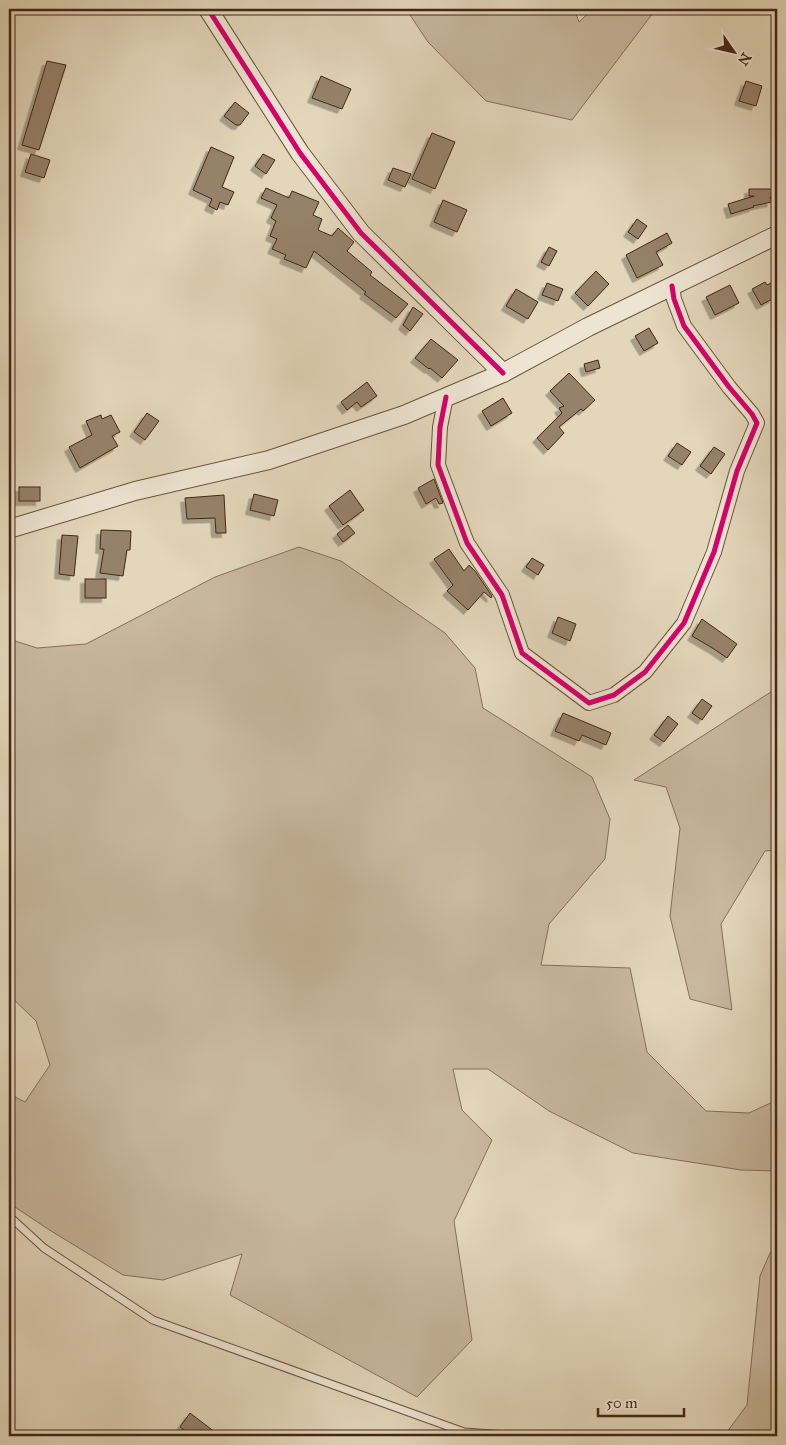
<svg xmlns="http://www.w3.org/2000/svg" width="786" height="1445" font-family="'IM FELL Great Primer',serif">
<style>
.green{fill:#c8b89e;stroke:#857059}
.building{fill:#96826a;stroke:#422714;filter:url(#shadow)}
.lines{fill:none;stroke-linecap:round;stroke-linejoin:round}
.service-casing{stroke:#6a533e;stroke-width:9}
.minor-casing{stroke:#6a533e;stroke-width:16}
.tertiary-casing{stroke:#6a533e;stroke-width:20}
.service{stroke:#ede4d2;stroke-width:7}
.minor{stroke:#ede4d2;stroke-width:14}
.tertiary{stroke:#ede4d2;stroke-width:18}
.cycleway-casing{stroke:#ede4d2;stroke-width:8}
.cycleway{stroke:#d6006c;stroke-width:5}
</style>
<defs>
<filter id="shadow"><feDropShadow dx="-4.5" dy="4.5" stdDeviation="0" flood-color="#0004"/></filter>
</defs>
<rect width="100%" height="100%" fill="#e3d6ba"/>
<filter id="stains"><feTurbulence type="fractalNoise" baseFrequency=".004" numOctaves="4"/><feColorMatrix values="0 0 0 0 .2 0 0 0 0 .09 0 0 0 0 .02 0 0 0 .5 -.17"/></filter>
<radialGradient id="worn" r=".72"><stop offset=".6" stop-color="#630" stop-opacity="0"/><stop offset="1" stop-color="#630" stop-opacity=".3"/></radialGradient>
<g class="green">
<polygon points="406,9 574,9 579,22 593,9 656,9 572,120 486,101 428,42"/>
<polygon points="299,547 341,561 445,633 475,668 483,708 592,777 610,819 605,859 549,924 541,965 630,968 647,1052 706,1111 749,1113 777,1100 777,1171 741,1170 633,1153 549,1111 488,1069 453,1069 462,1110 492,1140 454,1221 472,1340 417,1397 230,1295 242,1254 163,1280 123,1275 48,1229 9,1203 9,1094 25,1102 50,1065 36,1021 9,995 9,639 37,648 86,644 215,577"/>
<polygon points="777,688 777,850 765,851 721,924 732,1010 690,999 670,916 680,828 666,787 634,780"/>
<polygon points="777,1246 777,1436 724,1436 747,1405 760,1276 770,1253"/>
</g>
<g class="building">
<polygon points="47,61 66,65 39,150 22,145"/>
<polygon points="321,76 351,89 342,109 312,98"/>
<polygon points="746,81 762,86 756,106 739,101"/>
<polygon points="235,102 249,113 240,125 236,125 224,116"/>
<polygon points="432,133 455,142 435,189 412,179"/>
<polygon points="211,147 234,157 222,187 234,192 228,205 220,202 217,210 209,206 212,199 193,190"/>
<polygon points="31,154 50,160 44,178 25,172"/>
<polygon points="263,154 275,160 266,174 255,166"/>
<polygon points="393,168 411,174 405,187 388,180"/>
<polygon points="266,188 289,198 292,191 319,202 313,215 322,219 318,230 332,236 338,228 354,242 347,251 372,272 370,275 408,304 396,318 364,294 366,292 314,251 306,268 284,259 286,255 272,249 277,239 270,236 276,221 271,218 277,205 261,198"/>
<polygon points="749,189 777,189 777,198 770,197 772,202 753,206 754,207 731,214 728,204 754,196 749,196"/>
<polygon points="443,200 467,210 457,232 434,222"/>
<polygon points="637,219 647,226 638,239 628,232"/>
<polygon points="667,233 672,243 656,252 663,265 637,278 626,255"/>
<polygon points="549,247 557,251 549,266 541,262"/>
<polygon points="596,271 609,284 588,306 575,293"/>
<polygon points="765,282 767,285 773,282 777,293 772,295 774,298 761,305 752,289"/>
<polygon points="547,283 563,289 558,301 542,295"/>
<polygon points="730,285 739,303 715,315 706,297"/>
<polygon points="516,289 538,302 528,319 506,306"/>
<polygon points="413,307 423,314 410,331 403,325"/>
<polygon points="649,328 658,343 644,351 635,336"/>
<polygon points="431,339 458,360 442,378 430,368 429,369 415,358"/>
<polygon points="598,360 600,368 586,372 584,364"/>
<polygon points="569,373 595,400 583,411 581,409 559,427 564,433 548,450 537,438 562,413 559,408 564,406 550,391"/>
<polygon points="367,382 377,396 361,407 357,402 347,410 341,402"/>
<polygon points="503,398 512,413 491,426 482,411"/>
<polygon points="147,413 159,421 145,440 134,432"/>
<polygon points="101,415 102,419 111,415 120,432 112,436 118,446 80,468 69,447 92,435 86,421"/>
<polygon points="677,443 691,452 682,465 668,456"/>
<polygon points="714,447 725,454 711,474 700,466"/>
<polygon points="434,479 443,503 439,504 436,498 426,504 418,488"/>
<rect x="19" y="487" width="21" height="14"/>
<polygon points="350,490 364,510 343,525 329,506"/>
<polygon points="254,494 278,500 274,516 250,510"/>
<polygon points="224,495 226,533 216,533 215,518 187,519 185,498"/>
<polygon points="348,525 355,533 343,542 337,534"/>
<polygon points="101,530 131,531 130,550 127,550 123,576 100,573 104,549 100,549"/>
<polygon points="62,535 78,536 74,576 59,574"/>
<polygon points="449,549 464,571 469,565 475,571 492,596 491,598 484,592 468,610 447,591 453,585 434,559"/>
<polygon points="532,558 544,565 538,575 526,567"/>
<rect x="85" y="579" width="21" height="19"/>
<polygon points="558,617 576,624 570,641 552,633"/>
<polygon points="702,619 737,644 727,658 714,649 692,636"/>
<polygon points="702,699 712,706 702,720 692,713"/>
<polygon points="563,713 611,733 606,745 582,735 579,741 555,731"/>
<polygon points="668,716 678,724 664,742 654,735"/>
<polygon points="190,1413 220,1436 193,1436 180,1427"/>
</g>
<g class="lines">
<defs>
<polyline id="service" points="9,1216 44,1248 153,1320 464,1432 520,1436"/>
<polyline id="minor" points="446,397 440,427 438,465 467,543 502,595 522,653 589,703 614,695 645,672 684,623 714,552 737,471 757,423 752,414 729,387 684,326 674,299 672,286"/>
<g id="tertiary">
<polyline points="208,9 300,153 361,233 503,373"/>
<polyline points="9,529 135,491 269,460 404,415 503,373 588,327 777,235"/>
</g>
</defs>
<use href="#service" class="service-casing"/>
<use href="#minor" class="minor-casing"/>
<use href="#tertiary" class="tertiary-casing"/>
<use href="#service" class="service"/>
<use href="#minor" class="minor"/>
<use href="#tertiary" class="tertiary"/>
<defs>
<g id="cycleway">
<polyline points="208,9 300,153 361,233 503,373"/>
<polyline points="446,397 440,427 438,465 467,543 502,595 522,653 589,703 614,695 645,672 684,623 714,552 737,471 757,423 752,414 729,387 684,326 674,299 672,286"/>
</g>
</defs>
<use href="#cycleway" class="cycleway-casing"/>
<use href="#cycleway" class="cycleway"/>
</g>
<rect width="786" height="1445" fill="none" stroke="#e3d6ba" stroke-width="30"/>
<rect x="10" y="10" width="766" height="1425" fill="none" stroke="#422714" stroke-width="2.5"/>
<rect x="15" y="15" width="756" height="1415" fill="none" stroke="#422714"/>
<g transform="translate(734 52) rotate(124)" stroke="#ede4d2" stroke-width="4" paint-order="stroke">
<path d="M0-4L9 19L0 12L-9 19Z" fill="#422714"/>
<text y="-8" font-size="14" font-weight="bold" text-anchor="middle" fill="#422714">N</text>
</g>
<path d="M598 1408v8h86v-8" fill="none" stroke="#422714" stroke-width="2.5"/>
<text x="606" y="1408" font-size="15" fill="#422714" stroke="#ede4d2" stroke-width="4" paint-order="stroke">50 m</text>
<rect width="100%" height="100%" filter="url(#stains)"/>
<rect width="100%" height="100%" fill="url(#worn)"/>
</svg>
